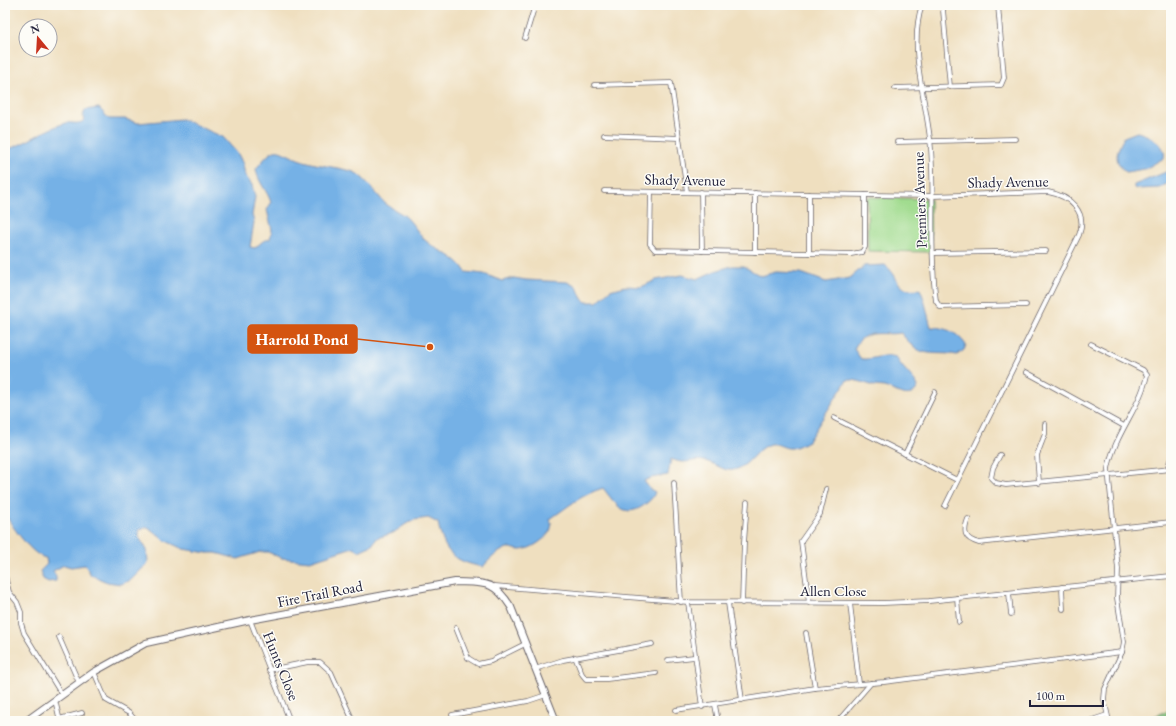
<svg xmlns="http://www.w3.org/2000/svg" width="1176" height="726" font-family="'EB Garamond',serif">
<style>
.green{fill:#a0db8e;stroke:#617e64}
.forest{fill:#80bb79;stroke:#516e5a}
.water{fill:#75b1e6;stroke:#4c6a90}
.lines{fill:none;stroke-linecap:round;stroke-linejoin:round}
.street-casing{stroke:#6a6469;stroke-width:5.5}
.secondary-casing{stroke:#6a6469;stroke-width:8}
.street{stroke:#fff;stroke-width:4}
.secondary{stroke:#fff;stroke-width:6}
.labels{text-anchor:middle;stroke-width:3;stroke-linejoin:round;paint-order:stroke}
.street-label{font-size:15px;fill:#22223b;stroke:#fdfcf7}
.leader{fill:none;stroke:#d45411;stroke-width:1.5}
.callout-dot{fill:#d45411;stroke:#fdfcf7;stroke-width:1.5}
.callout{fill:#d45411;stroke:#d45411;stroke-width:1.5}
.callout-label{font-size:16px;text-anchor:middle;font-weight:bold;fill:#fff}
</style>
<rect width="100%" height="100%" fill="#fdfcf7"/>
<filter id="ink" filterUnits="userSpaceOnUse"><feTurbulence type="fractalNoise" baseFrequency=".025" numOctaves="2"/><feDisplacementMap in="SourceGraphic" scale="8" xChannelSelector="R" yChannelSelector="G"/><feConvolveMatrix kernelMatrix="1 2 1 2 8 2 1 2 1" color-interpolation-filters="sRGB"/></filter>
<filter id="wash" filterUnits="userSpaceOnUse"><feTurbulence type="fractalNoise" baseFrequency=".012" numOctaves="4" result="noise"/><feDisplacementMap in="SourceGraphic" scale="16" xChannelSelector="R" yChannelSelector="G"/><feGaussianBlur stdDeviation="0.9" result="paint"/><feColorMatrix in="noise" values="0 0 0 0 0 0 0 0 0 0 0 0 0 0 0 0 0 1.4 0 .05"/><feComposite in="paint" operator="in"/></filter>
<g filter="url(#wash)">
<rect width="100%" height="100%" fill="#efdfbf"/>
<polygon class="green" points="867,197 930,199 931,252 868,251"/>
<polygon class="forest" points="1170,709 1171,721 1150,721 1148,719"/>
<g class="water">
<path d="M99,108L109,119H125L138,123L182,119L223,137L238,154L243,164L245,175L252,185L255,197L252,215L254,222L250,247L255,248L263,241L270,239L272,230L267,210L271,203C268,191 258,183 256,169C279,140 275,152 304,161C319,166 339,167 354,172C363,176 376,193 382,200C388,208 404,213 409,220C415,227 419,234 426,241C441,254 455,254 466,272L484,274L502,281L514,278L526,280L567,282L577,287L582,299L586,302H597L610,290L626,286L641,287L656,280L682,275L697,279L715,271L732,266H743L761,276L776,272L801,273L826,282L850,278L864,266L885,265C902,278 893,292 920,289C926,302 927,314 931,327C946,327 958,333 966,345L964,350L957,355C946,352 926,356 917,349C911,345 906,339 901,333C881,336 864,327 854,349L861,359C875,360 882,353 896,357C902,369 912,375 918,386C912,403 895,390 884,387C880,386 875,387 871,385C861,382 858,380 847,380L808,441C802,444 795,449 788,448C782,447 777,443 770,444C758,447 752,461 741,467C726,476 718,463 704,461C697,459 690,462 683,462C679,462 674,460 671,459L668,475L650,478L644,481L650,489L655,492C653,499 648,502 643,506C623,519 615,503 603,488C581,495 569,506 550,519C551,522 552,525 551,528C549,538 530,550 520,550C515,550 512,547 507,548C499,551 488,560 483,567C452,561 444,552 438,523L428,518L414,520L406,524L393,533L377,538L372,545L359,551L353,547L310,561L281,558L268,552H260L238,559L216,553H207L183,549L164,540L159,535L146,527L139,530V537L147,550L148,563L131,580L121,584L107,582L91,575L85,565L71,567L64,565L53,571L56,576V581L48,582L43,579L40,571L47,564L46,558C32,556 12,526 5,514V150C27,144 44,129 66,123C73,122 76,125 84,121L83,117L85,110Z"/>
<path d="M1137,132C1149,135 1167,144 1164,158L1145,169L1126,172C1112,161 1117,151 1124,137Z"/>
<polygon points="1171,170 1171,181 1160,188 1138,189 1134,188 1134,185"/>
</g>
</g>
<g filter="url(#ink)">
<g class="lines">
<defs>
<g id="street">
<path d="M922,5C907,49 928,104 931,149C935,199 929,251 936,301L940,307L1026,305"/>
<polyline points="945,5 943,10 950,87"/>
<polyline points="525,38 535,5"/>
<polyline points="594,85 671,83 687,192"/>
<polyline points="895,88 1001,85 1004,78 998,5"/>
<polyline points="604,135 679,138"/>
<polyline points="897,142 1015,139"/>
<path d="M604,191L933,196L1048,192C1070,196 1088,212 1079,235L945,506"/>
<polyline points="651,192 650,244 655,250 851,254 862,252 865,247 865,195"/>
<polyline points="701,192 702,251"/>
<polyline points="755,252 755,193"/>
<polyline points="809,253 809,194"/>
<polyline points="934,253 1046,251"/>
<path d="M1091,344L1143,370L1147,375C1140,408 1114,435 1108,469L1118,569L1117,598L1124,642L1122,652L1105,689L1104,699L1109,721"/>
<polyline points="1026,372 1124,426"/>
<polyline points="834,418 957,480"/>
<polyline points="905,454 935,392"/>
<polyline points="1000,455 993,468 991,478 996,483 1006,485 1171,469"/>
<polyline points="1167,469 1171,458"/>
<polyline points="674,483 681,602"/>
<polyline points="1039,483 1037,455 1045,434 1045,424"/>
<path d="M968,519C963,532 964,539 979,543L1171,522"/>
<polyline points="5,576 9,592 17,602 21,612 21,623 24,633 62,695"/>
<polyline points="495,586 688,602 883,603 929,601 1171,576"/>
<polyline points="1062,587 1063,609"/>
<polyline points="1009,593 1011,614"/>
<polyline points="957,598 959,622"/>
<polyline points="688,602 702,707"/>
<polyline points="728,603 742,700"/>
<polyline points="742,603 744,542 747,502"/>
<polyline points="809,603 801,541 820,514 826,489"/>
<polyline points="850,603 859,684"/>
<polyline points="250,620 290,721"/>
<polyline points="456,628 468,658 478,664 491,661 525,644"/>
<polyline points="806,633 815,688"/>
<polyline points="59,637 79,683"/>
<polyline points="575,657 582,674 586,679 607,679 656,673"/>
<polyline points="668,660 694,657"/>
<polyline points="535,669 563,660 652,644"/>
<polyline points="269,670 308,662 320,662 331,672 353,721"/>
<polyline points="94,672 106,700 129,713 136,721"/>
<polyline points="55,700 60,721"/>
<polyline points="715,705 718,721"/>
<polyline points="676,710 815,688 884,682 1122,652"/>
<polyline points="452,715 528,701 546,695"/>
<polyline points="59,719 82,713"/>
<polyline points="838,721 871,683"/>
<polyline points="1089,721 1107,715"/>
</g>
<path id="secondary" d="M26,721L94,672L146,643L250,620L455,582C485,583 494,580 511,607L556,721"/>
</defs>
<use href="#street" class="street-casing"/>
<use href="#secondary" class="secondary-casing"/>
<use href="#street" class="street"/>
<use href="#secondary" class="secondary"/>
</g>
</g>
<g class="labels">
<g class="street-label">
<text transform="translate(685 180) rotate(1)" y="5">Shady Avenue</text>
<text transform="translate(1008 182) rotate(-1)" y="5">Shady Avenue</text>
<text transform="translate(920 200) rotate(-92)" y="5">Premiers Avenue</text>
<text x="833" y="596">Allen Close</text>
<text transform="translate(320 594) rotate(-11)" y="5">Fire Trail Road</text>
<text transform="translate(281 666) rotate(68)" y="5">Hunts Close</text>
</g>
</g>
<path class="leader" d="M430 347L357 339"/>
<circle class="callout-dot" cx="430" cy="347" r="4"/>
<rect class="callout" x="248" y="325" width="109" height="28" rx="4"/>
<g class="callout-label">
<text x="302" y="345">Harrold Pond</text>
</g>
<rect width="1176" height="726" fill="none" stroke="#fdfcf7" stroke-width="20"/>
<g transform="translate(38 38) rotate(342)"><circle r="19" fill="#fdfcf7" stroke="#a5a5ac"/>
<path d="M0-3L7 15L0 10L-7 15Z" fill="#c8321e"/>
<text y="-6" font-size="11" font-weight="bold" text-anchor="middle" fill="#22223b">N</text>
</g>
<path d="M1030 700v6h73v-6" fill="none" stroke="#22223b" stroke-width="2"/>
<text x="1036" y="700" font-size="12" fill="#22223b" stroke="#fdfcf7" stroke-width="3" paint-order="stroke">100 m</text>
</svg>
